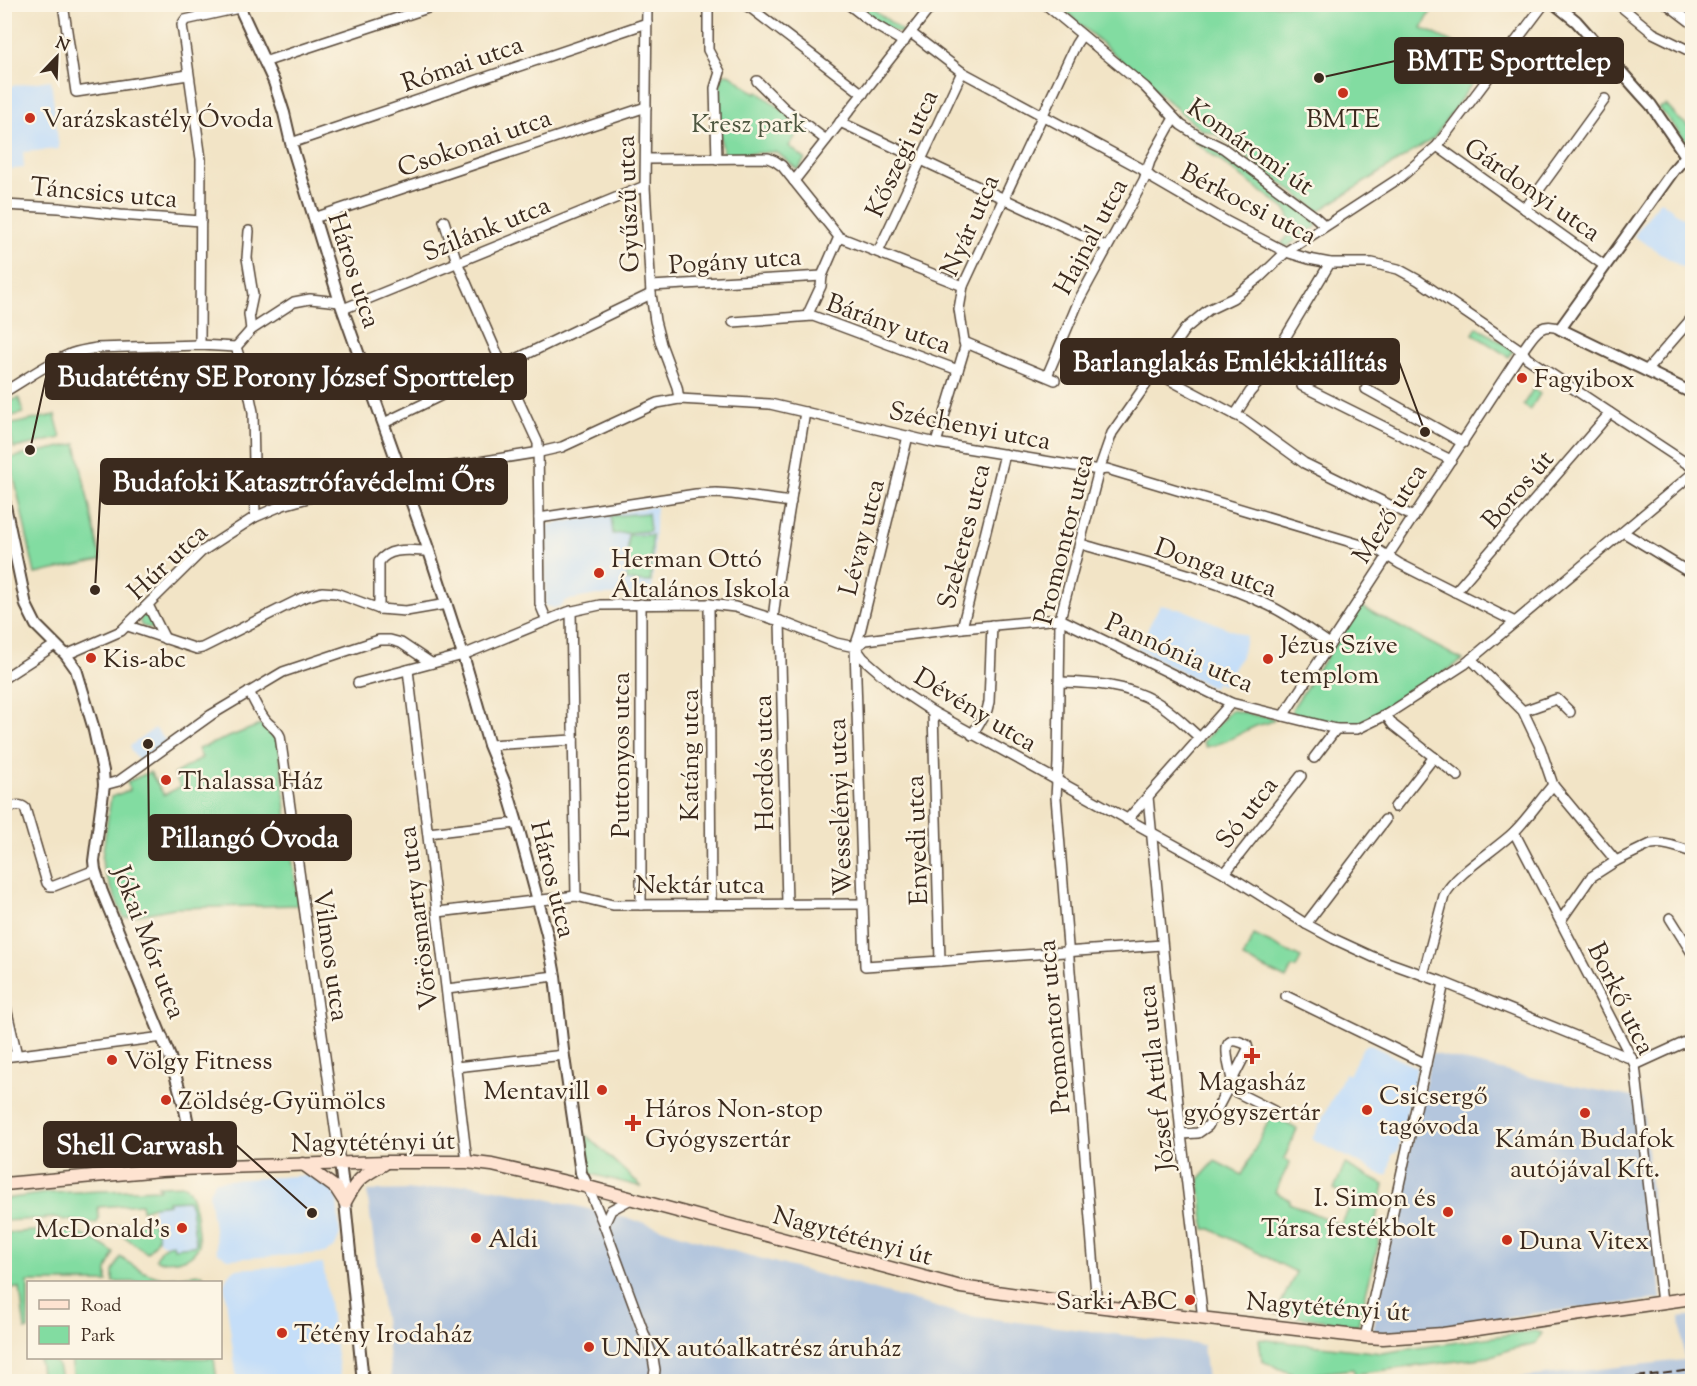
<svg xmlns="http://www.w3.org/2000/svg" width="1697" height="1386" font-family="'Sorts Mill Goudy',serif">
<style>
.built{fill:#c5def8}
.industrial{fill:#b4c6dd}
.green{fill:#82dca1;stroke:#5e8360;stroke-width:1.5}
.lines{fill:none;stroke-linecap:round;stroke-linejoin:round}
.minor-casing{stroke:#564637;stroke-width:12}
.tertiary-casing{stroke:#564637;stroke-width:14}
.secondary-casing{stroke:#564637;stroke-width:15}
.minor{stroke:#fff;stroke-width:9}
.tertiary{stroke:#fff;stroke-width:10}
.secondary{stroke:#fee3d1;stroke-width:12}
.rail{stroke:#3b2a1e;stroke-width:2;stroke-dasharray:9 4.5;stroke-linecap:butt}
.poi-dot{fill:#c8321e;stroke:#fcf5e5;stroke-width:2}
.labels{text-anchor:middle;stroke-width:5;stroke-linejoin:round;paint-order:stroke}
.street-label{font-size:26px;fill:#3b2a1e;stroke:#fcf5e5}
.poi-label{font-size:26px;fill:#3b2a1e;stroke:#fcf5e5;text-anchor:start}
.park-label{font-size:26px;fill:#4d563f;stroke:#fcf5e5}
.leader{fill:none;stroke:#3b2a1e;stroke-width:2}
.callout-dot{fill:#3b2a1e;stroke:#fcf5e5;stroke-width:2}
.callout{fill:#3b2a1e;stroke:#3b2a1e;stroke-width:2}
.callout-label{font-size:27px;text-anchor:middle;font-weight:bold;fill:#fff}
</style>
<rect width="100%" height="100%" fill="#fcf5e5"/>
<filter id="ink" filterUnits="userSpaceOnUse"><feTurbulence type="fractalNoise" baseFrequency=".0167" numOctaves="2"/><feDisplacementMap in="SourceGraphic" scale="12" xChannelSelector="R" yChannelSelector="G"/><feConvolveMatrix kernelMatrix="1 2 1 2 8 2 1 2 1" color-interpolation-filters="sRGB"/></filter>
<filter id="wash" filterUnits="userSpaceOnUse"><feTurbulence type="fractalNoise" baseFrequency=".008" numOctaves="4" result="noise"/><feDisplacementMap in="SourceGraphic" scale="24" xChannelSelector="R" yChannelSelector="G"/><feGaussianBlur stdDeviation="1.35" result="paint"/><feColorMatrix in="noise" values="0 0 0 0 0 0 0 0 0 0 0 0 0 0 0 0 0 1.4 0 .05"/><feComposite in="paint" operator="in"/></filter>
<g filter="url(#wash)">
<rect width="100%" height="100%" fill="#f2e4c6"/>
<g class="built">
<polygon points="51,80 59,149 23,152 24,168 5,170 5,87"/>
<polygon points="1660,200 1692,225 1692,254 1683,268 1634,236"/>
<polygon points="656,506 652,594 596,595 564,601 563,605 555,608 545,606 546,525"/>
<polygon points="1160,605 1184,610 1246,636 1243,653 1223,686 1216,682 1213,688 1137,649"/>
<polygon points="155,728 167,742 139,761 131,750 130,746"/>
<polygon points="1369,1044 1417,1068 1398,1151 1392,1155 1388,1174 1384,1176 1312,1139 1345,1073 1349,1075 1363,1047"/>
<polygon points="311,1175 330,1186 337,1198 340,1235 335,1247 325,1253 228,1259 217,1252 209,1193 214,1181"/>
<polygon points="188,1200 191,1207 196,1243 193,1246 174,1248 173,1244 165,1245 158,1240 154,1224 153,1206 167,1201"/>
<polygon points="323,1264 341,1381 237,1381 224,1284 227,1277 235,1269"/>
</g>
<g class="industrial">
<polygon points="1432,1053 1529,1077 1642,1099 1661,1299 1528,1314 1449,1330 1373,1333 1389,1242"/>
<polygon points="468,1184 530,1195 638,1221 737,1252 969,1316 1203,1345 1207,1381 392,1381 367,1191 422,1190"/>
<polygon points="1692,1316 1692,1381 1488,1381 1684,1360 1680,1318"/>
</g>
<g class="green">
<path d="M853,5H868L902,31L900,33C882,30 867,15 853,5Z"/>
<polygon points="1058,5 1431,5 1434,6 1422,28 1458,45 1490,58 1433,139 1319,211 1217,135 1200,129"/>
<path d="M726,74L731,75L756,94L758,92L803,125L789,146L805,159L798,170L778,153L774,152L724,155C718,130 714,99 723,75Z"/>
<polygon points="1666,105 1678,118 1692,129 1692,143 1685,140 1659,108"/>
<polygon points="1188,137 1210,146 1299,207 1315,220 1317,226 1286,247 1282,243 1294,227 1285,209"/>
<polygon points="1477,327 1514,350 1509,357 1473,334"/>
<polygon points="1533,389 1540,394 1530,410 1523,405"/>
<polygon points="19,398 23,413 5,418 5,403"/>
<polygon points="55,415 61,438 14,448 8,425"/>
<polygon points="76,444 101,560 35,574 10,458"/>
<polygon points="648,513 650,531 613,534 611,516"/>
<polygon points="628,535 652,535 651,582 627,581"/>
<path d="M1360,606L1463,660C1439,675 1368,728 1343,726C1326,725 1309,718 1293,714L1292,709Z"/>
<polygon points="147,611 156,628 154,629 142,626 140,623 140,616"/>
<path d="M1231,710L1263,717L1265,716L1274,719C1269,725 1263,723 1256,726C1239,733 1226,744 1206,747L1203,742Z"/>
<polygon points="265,723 278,736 289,837 299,905 174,908 124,918 103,869 102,858 111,797 130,790 127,782 150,772 164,795 180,787 174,774 202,758 198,749"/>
<polygon points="1254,935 1301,958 1296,968 1292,967 1286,979 1243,958"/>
<polygon points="1271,1116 1297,1129 1284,1159 1290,1162 1275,1192 1290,1200 1289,1203 1341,1225 1354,1198 1334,1189 1345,1164 1384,1185 1376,1219 1382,1229 1358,1325 1276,1314 1296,1272 1211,1229 1205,1229 1199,1179 1215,1161 1242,1175"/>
<polygon points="585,1134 642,1187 587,1173 584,1146"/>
<path d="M185,1185C197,1198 197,1228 199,1245C191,1263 175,1260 159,1261L156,1259C159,1249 164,1245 173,1244L174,1248L193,1246L196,1244L191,1207L188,1200L168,1201L169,1204L153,1206L142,1210L141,1204L98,1207L99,1219L96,1224L52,1218L5,1221V1199L48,1193L160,1189L158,1186Z"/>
<path d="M152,1222C162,1237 157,1241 147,1253L110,1226Z"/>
<path d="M48,1230C78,1232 90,1235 114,1253L107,1270V1282H28V1329L25,1330L20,1288L5,1289V1233Z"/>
<path d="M120,1257C131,1264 142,1273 155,1276C169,1280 186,1275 200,1274L203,1275L205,1282H113V1272Z"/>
<polygon points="1534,1331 1542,1333 1536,1343 1508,1350 1489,1357 1355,1374 1353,1369 1297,1376 1262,1361 1259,1339 1382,1353"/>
<polygon points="71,1358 214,1358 217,1381 74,1381"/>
<path d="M39,1359C58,1359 59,1363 61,1381H42Z"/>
</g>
</g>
<g filter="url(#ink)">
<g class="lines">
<defs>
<g id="minor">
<polyline points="63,4 76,92 188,75"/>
<polyline points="647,4 645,186 651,294 655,321 661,344 677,387 679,399"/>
<polyline points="708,4 708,50 720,72 715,88 717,159"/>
<polyline points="743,4 752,9 863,94"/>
<polyline points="848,4 875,25 904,42"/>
<polyline points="1045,4 1145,87 1181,125 1198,136 1223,148 1313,215 1325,226"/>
<polyline points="1618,4 1653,33 1692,52"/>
<polyline points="1667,4 1692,23"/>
<polyline points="911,33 962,72 1142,169 1152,178 1226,221 1286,252 1309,259 1330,263 1372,263 1398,269 1418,280 1522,351 1527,358 1692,467"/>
<polyline points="264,62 440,4"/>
<polyline points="757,81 784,108 826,140"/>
<polyline points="840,122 1107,247"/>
<polyline points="291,143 647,23"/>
<polyline points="1437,146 1605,266"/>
<polyline points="646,159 768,158 775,161 782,166 839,237 963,286"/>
<polyline points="794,181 933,4"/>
<polyline points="4,205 59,208 120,215 201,221"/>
<polyline points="1525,209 1605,99"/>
<polyline points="314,218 646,107"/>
<polyline points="444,221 457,262 503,367 538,443 540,604 547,621"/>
<polyline points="249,231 247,258 253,295 249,314 251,330"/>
<polyline points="878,252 962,72"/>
<polyline points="651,286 822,276"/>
<polyline points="343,309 645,186"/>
<polyline points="807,316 821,286 822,276 839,237"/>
<polyline points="733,322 813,316 958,370"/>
<polyline points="964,342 1055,380"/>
<polyline points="200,345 201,159 182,25 185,20 239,8"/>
<polyline points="236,347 246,378 253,412 255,517"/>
<polyline points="236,347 251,330 294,302 310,299 340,302"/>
<polyline points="1646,371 1692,318"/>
<polyline points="1155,372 1245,420 1304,463 1414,517"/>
<polyline points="1047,376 1080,298 1144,180 1150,161 1174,118"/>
<polyline points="1302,386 1451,460"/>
<polyline points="1366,389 1463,443"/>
<path d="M4,392C25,380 46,364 68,355C77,351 87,350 96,348L200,345L236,347"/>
<polyline points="1235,415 1250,392 1258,383 1330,263"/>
<polyline points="384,423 651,294"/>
<polyline points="908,436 860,632 855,647 865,966 940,961 933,712"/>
<polyline points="936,443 965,347 959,309 963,286 1076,44 1082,35"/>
<polyline points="539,518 696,494 716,493 732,494 791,502"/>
<polyline points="1623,532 1692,574"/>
<path d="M1081,544C1143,562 1210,577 1268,605C1290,615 1310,631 1330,644"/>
<polyline points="1455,592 1610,413"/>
<polyline points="641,604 641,905"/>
<polyline points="709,604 711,905"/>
<polyline points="148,605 165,639"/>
<path d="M379,609V562C389,546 413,551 429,551"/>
<polyline points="571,611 576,896"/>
<polyline points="773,619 777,586 805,412"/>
<polyline points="780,621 787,904"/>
<polyline points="128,626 197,649 202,648 302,598 322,592 336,593 379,609 406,611 447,604"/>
<polyline points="962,628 1005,454"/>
<polyline points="855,647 866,640 962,628 1060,619 1231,703 1336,729 1357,729 1386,715 1465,664 1692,474"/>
<polyline points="66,655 121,631 201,552 255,517 283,505 394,474 410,473 540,452 562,447 657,403 679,399 770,404 936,443 1099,470 1107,469 1378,550 1400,564 1515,622"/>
<polyline points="1471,659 1523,711 1540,747 1553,785 1616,861"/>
<polyline points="408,670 467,1162"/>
<polyline points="4,678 55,645"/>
<path d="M1059,682C1093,683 1125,684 1156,702C1172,711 1186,726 1200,738"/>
<polyline points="358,683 463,655 568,612 600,605 709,604 735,607 780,621 836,643 855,647 863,658 901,691 933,712 1225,873 1306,924 1334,939 1373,957 1440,981 1632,1059"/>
<path d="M249,692C255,702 259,713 267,722C272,727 277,729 280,736L340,1163"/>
<polyline points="1523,711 1557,699 1570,712"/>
<polyline points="1386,715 1393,725 1458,776"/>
<path d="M1283,716L1522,351C1533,337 1539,320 1560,329"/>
<polyline points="972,735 987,710 989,702 992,625"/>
<polyline points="489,745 573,740"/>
<polyline points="1314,758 1336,729"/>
<polyline points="104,785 119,781 211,715 283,672 379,640 390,640 401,643 431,663"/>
<polyline points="1148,797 1181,1134 1203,1319"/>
<polyline points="1395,807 1434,757"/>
<path d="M4,809C11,807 19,803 25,808L47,883L50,886H54L95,870"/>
<polyline points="1127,820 1231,703"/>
<polyline points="1514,832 1635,1065 1662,1303"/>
<polyline points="428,833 517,823"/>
<polyline points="1225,873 1301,776"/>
<polyline points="438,912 576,896 613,905 863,904"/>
<polyline points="1670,918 1692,953"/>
<path d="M1561,920L1591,877L1616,861L1651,844C1665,842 1679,848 1692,852"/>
<polyline points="1306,924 1385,820"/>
<polyline points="940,961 1162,945"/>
<path d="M1423,975L1444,896C1457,872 1493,852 1514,832C1528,818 1540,800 1553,785"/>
<polyline points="447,989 555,976"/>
<polyline points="1286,996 1426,1064"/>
<polyline points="4,999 17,1055"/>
<polyline points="4,1057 163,1037"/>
<polyline points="1635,1065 1692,1039"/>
<polyline points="456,1067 564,1055"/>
<path d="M1228,1088L1248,1049L1247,1045C1216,1029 1229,1063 1232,1080"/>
<polyline points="1181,1134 1198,1133 1208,1126 1228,1088 1274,1111"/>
<polyline points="588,1187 604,1225 653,1358 655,1370 653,1382"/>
<polyline points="604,1225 611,1210 631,1199"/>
<polyline points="1097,1306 1056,797 1058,764 1060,619 1099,470 1112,433 1185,329 1208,310 1233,298 1260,277 1286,252 1401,177 1437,146 1544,4"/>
<polyline points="1365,1337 1444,983"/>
</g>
<g id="tertiary">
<polyline points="238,4 274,82 284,113 291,143 340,302 429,551 463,655 489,745 506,786 517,823 547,934 555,976 563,1050 581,1173 588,1187"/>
<polyline points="1555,4 1576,21 1640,93 1651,105 1686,156"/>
<polyline points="1692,153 1686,156 1673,171 1560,329 1692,393"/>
<polyline points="4,501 26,605 36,625 66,655 76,669 93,726 103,771 104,785 94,861 95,870 102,892 170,1057 184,1105 197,1168"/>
<polyline points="340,1163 345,1202 363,1382"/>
<polyline points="161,1170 178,1150 187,1128"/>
</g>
<g id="secondary">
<path d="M303,1164L336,1188L345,1202C358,1178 361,1177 384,1164"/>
<polyline points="4,1184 161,1170 225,1167 387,1162 467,1162 492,1165 588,1187 961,1287 1087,1305 1365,1337 1383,1338 1443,1334 1692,1298"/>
</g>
</defs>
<use href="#minor" class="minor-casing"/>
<use href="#tertiary" class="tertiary-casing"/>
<use href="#secondary" class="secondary-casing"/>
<use href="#minor" class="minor"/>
<use href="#tertiary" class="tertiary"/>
<use href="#secondary" class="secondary"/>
<polyline class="rail" points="1596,1382 1692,1370"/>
</g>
</g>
<g class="poi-dot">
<circle cx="1343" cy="93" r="6"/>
<circle cx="30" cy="118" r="6"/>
<circle cx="1522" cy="378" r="6"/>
<circle cx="599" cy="573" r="6"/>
<circle cx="91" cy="658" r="6"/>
<circle cx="1268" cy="659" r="6"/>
<circle cx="166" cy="780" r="6"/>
<path d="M1249 1047h6v6h6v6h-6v6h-6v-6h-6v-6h6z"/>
<circle cx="112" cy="1060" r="6"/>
<circle cx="602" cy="1090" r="6"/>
<circle cx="166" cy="1100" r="6"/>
<circle cx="1367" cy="1110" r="6"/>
<circle cx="1585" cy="1113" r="6"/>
<path d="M630 1114h6v6h6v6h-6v6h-6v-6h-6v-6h6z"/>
<circle cx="1448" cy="1212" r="6"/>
<circle cx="182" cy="1228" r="6"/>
<circle cx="476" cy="1238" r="6"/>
<circle cx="1507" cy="1240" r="6"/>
<circle cx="1190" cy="1300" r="6"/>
<circle cx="282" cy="1333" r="6"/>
<circle cx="589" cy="1347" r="6"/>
</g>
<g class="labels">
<g class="street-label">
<text transform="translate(462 63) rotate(-19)" y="9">Római utca</text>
<text transform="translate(474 142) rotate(-19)" y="9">Csokonai utca</text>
<text transform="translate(1251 146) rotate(35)" y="9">Komáromi út</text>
<text transform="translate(901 153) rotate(-65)" y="9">Kőszegi utca</text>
<text transform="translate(1533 189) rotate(35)" y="9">Gárdonyi utca</text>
<text transform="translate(104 192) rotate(5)" y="9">Táncsics utca</text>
<text transform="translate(1249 203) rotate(27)" y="9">Bérkocsi utca</text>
<text transform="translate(627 204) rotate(-92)" y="9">Gyűszű utca</text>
<text transform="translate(969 225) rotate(-66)" y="9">Nyár utca</text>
<text transform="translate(486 228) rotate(-22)" y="9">Szilánk utca</text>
<text transform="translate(1090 236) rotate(-62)" y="9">Hajnal utca</text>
<text transform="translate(735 260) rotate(-4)" y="9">Pogány utca</text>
<text transform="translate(355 270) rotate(72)" y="9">Háros utca</text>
<text transform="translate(889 323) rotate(20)" y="9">Bárány utca</text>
<text transform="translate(970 425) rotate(11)" y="9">Széchenyi utca</text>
<text transform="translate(1517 489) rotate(-49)" y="9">Boros út</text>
<text transform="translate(1389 513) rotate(-57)" y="9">Mező utca</text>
<text transform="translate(963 536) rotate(-76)" y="9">Szekeres utca</text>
<text transform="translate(861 537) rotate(-76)" y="9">Lévay utca</text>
<text transform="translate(1063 539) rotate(-76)" y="9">Promontor utca</text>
<text transform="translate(167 561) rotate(-43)" y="9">Húr utca</text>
<text transform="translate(1216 567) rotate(20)" y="9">Donga utca</text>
<text transform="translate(1180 652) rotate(24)" y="9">Pannónia utca</text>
<text transform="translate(976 709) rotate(31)" y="9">Dévény utca</text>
<text transform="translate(620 755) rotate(-90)" y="9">Puttonyos utca</text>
<text transform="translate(689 755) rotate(-90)" y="9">Katáng utca</text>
<text transform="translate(763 763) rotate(-91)" y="9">Hordós utca</text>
<text transform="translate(839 807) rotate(-92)" y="9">Wesselényi utca</text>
<text transform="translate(1246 812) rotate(-52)" y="9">Só utca</text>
<text transform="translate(916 840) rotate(-92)" y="9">Enyedi utca</text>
<text transform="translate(554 879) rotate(76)" y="9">Háros utca</text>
<text x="700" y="893">Nektár utca</text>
<text transform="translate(417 918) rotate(-97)" y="9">Vörösmarty utca</text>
<text transform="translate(150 942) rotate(69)" y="9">Jókai Mór utca</text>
<text transform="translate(332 955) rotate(82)" y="9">Vilmos utca</text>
<text transform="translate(1622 998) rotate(64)" y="9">Borkő utca</text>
<text transform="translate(1053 1027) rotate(-95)" y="9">Promontor utca</text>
<text transform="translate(1155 1078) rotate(-96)" y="9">József Attila utca</text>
<text transform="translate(373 1141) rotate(-1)" y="9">Nagytétényi út</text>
<text transform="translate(853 1235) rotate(15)" y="9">Nagytétényi út</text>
<text transform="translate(1328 1306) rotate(4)" y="9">Nagytétényi út</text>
</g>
<g class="poi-label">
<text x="42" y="127">Varázskastély Óvoda</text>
<text x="1343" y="127" text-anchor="middle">BMTE</text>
<text x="1534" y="387">Fagyibox</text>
<text x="611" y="567">Herman Ottó<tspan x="611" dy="30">Általános Iskola</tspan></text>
<text x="1280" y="653">Jézus Szíve<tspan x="1280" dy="30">templom</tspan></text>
<text x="103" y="667">Kis-abc</text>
<text x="178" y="789">Thalassa Ház</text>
<text x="124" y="1069">Völgy Fitness</text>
<text x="1252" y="1090" text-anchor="middle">Magasház<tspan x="1252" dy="30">gyógyszertár</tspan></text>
<text x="590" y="1099" text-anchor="end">Mentavill</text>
<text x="1379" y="1104">Csicsergő<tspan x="1379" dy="30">tagóvoda</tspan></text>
<text x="178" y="1109">Zöldség-Gyümölcs</text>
<text x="645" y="1117">Háros Non-stop<tspan x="645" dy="30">Gyógyszertár</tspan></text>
<text x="1585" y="1147" text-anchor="middle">Kámán Budafok<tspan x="1585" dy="30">autójával Kft.</tspan></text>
<text x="1436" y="1206" text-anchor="end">I. Simon és<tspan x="1436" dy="30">Társa festékbolt</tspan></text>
<text x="170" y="1237" text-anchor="end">McDonald's</text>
<text x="488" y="1247">Aldi</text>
<text x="1519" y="1249">Duna Vitex</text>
<text x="1178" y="1309" text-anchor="end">Sarki ABC</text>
<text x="294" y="1342">Tétény Irodaház</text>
<text x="601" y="1356">UNIX autóalkatrész áruház</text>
</g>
<g class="park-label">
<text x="749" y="132">Kresz park</text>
</g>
</g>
<path class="leader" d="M1319 78L1395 61M1425 432L1399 362M30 450L46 377M95 590L101 482M148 744L149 838M312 1213L236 1145"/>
<g class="callout-dot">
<circle cx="1319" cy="78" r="6"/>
<circle cx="1425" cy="432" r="6"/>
<circle cx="30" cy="450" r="6"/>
<circle cx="95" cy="590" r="6"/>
<circle cx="148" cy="744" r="6"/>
<circle cx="312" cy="1213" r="6"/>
</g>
<g class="callout">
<rect x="1395" y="38" width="228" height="45" rx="6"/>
<rect x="1061" y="339" width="338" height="45" rx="6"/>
<rect x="46" y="354" width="480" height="45" rx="6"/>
<rect x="101" y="459" width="406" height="45" rx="6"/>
<rect x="149" y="815" width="202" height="45" rx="6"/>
<rect x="44" y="1122" width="192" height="45" rx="6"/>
</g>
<g class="callout-label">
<text x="1509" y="70">BMTE Sporttelep</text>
<text x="1230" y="371">Barlanglakás Emlékkiállítás</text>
<text x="286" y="386">Budatétény SE Porony József Sporttelep</text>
<text x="304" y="491">Budafoki Katasztrófavédelmi Őrs</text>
<text x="250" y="847">Pillangó Óvoda</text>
<text x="140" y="1154">Shell Carwash</text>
</g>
<rect width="1697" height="1386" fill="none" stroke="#fcf5e5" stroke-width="24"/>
<rect x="27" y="1281" width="195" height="78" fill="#fcf5e5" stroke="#afa495" stroke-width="1.5"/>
<rect x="39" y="1300" width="30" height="9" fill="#fee3d1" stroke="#afa495" stroke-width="1.5"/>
<text x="81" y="1311" font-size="18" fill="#3b2a1e">Road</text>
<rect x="39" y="1326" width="30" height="18" fill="#82dca1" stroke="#afa495" stroke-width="1.5"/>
<text x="81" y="1341" font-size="18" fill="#3b2a1e">Park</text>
<g transform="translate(57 57) rotate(23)" stroke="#fcf5e5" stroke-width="4.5" paint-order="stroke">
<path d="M0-4.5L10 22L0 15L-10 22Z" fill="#3b2a1e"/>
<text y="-9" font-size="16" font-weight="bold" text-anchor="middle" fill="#3b2a1e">N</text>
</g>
</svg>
